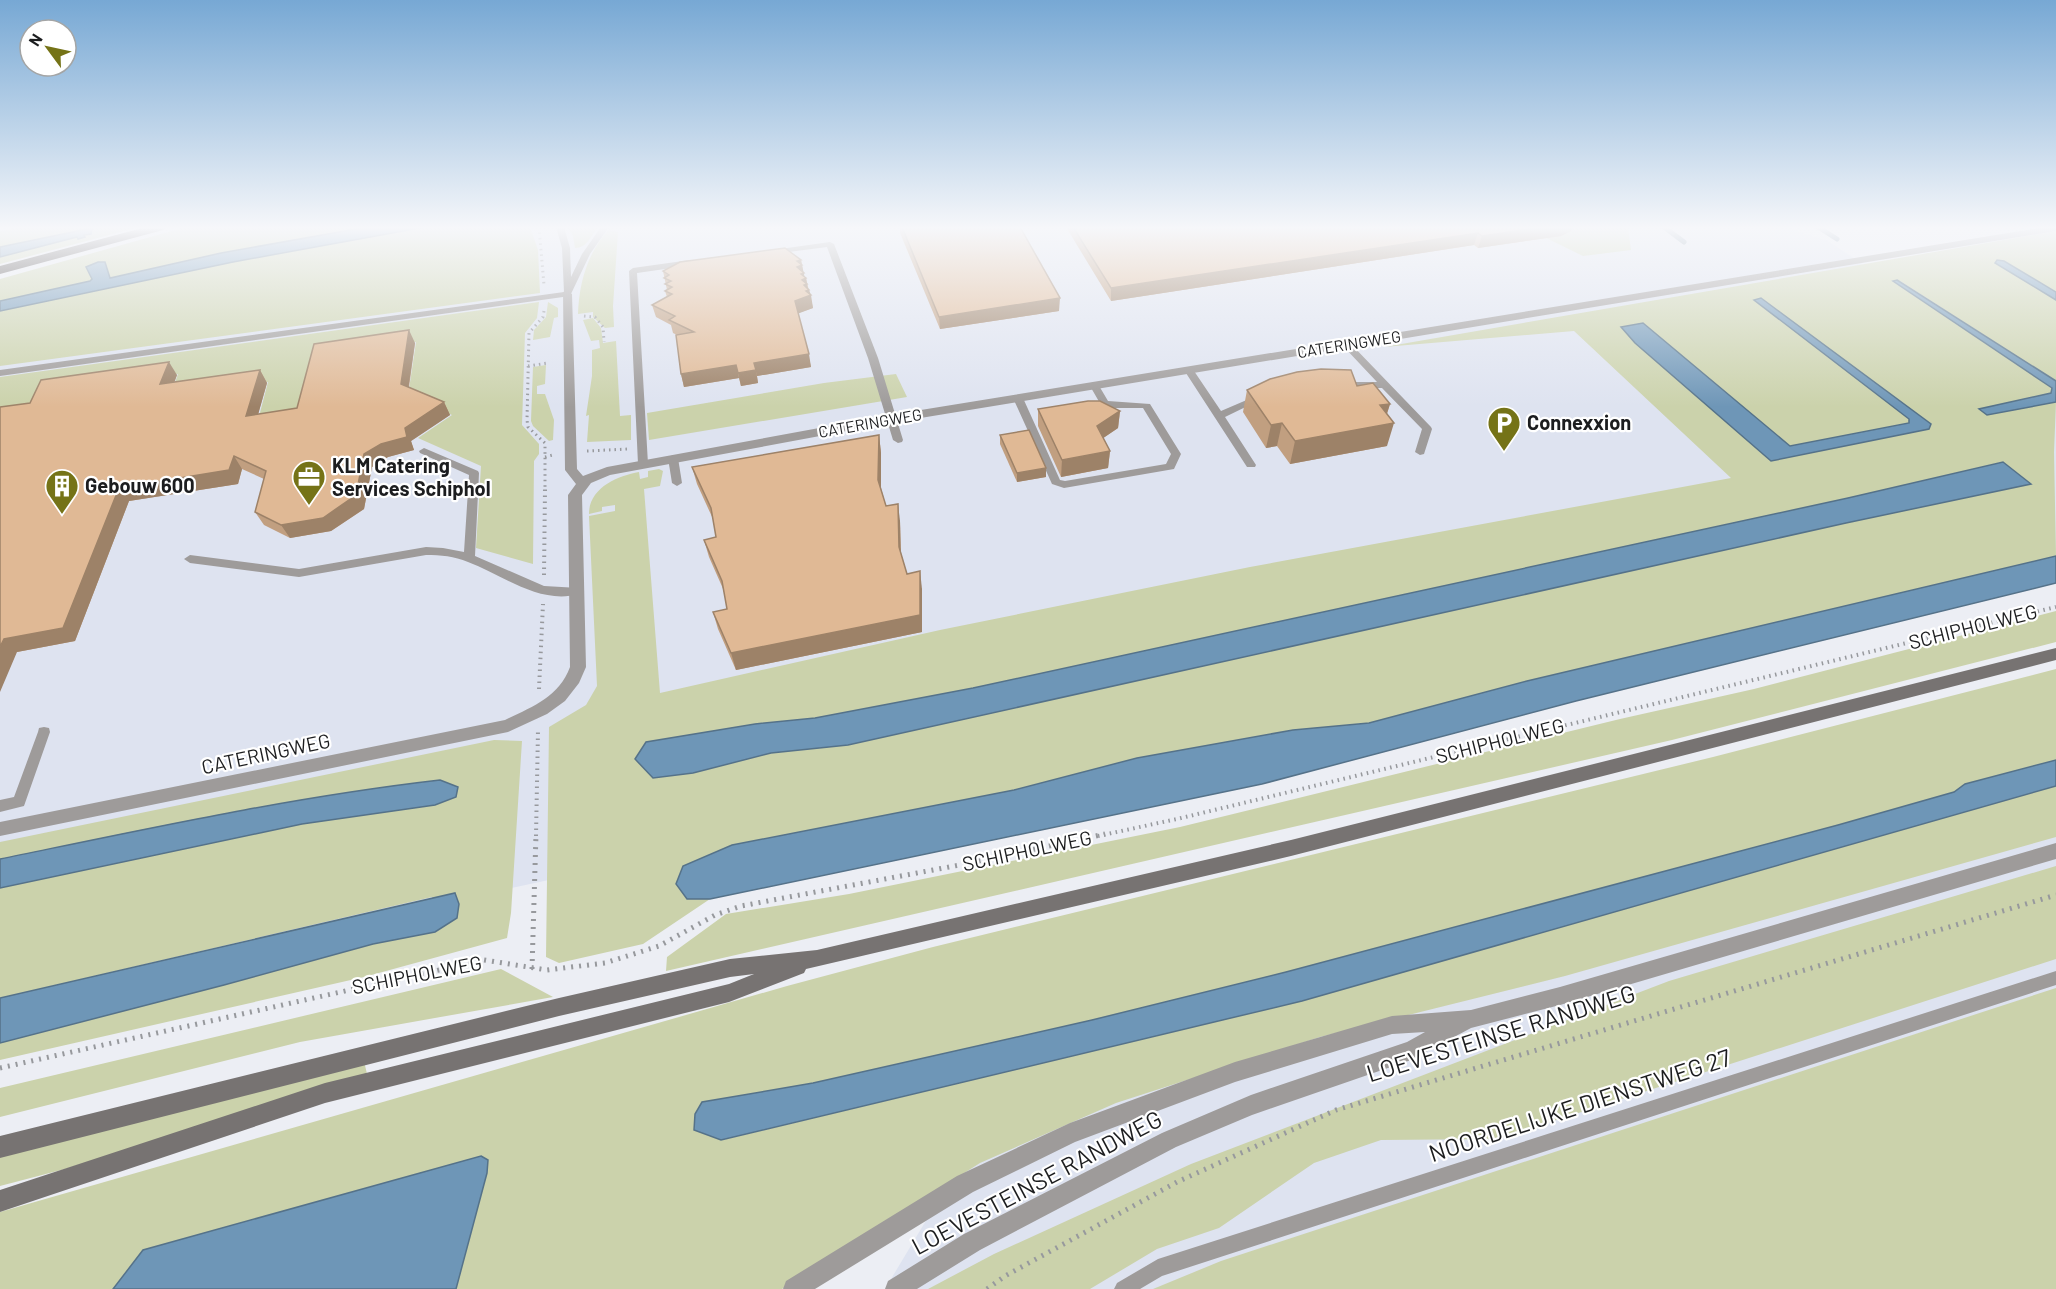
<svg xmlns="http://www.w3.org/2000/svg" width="2056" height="1289" font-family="Barlow,sans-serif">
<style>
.built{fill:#dee3f0}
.green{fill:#cbd2ab;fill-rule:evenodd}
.water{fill:#6e96b7;stroke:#557289;stroke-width:1.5}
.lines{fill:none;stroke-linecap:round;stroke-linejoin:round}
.stream{stroke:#557289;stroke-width:5}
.path-far2{stroke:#97999d;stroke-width:3;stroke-dasharray:1.5 4;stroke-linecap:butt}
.path-far1{stroke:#97999d;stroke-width:4;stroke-dasharray:1.5 4.5;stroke-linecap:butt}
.path{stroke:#97999d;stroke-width:5;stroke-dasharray:2 6;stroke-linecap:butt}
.service{fill:#9e9b9a;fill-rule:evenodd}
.minor{fill:#9e9b9a;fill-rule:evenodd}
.tertiary{fill:#9e9b9a;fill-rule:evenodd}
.secondary{fill:#777372;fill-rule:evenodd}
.motorway{fill:#453f3e;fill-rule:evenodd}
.wall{fill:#c19f80}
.shaded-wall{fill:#9d8268}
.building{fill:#e0b995;stroke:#9d8268;stroke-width:1.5}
.labels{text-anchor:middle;stroke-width:4.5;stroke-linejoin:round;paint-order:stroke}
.far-street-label{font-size:16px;fill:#1c1d1f;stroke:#fff}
.poi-label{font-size:20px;font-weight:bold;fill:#1c1d1f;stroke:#fff;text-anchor:start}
.street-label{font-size:20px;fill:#1c1d1f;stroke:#fff}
.near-street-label{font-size:24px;fill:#1c1d1f;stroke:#fff}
</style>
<rect width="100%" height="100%" fill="#eceef4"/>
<g class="built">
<polygon points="296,227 1784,227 1828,241 2056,392 2056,556 0,998 0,286"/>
<polygon points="2056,797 2056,1289 885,1289 999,1099"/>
</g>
<g class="green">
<polygon points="23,227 139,227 0,264 0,231"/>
<polygon points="186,227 530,227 538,250 540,293 0,366 0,279"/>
<path d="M568,227H598C591,236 587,248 575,248L573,236Z"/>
<path d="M611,227H629L610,230L618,232L613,306L614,327L605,328L593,317V312L578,314C579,282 588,251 611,227Z"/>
<polygon points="1590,227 1628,227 1631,250 1583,256 1536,233"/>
<path d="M2056,231V292L2004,261L1995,262L2056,300V381L1900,281L1894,282L2052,388V393L1980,409L1987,415L2056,402L2054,452L2056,556L1527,681L1369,723L1293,730L1137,758L1014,790L732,845L676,884L686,898L710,899L643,944L559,963L546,957L549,727L586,705L597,686L589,516L615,511V505L602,507V511L589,514C589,488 617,476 639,472L640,479L648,477V471L659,469L663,471L660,486L644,489L660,693L940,630L1250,567L1731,478L1574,331L1384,347ZM1755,300L1929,429L1771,461L1635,343L1621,327L1643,324L1790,446L1909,423V419ZM2002,462L2030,484L1846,523L848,745L771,753L693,773L654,778L755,724L815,718L973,688L1848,498Z"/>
<polygon points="539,302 537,318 525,333 522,425 539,444 539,454 534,461 533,564 476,548 481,466 418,438 452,415 408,396 416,342 319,356 304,421 256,428 268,382 170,396 178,374 87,387 0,422 0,377"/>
<polygon points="548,302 558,308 558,317 554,318 550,337 533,340 534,330 546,317"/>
<polygon points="593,318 601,328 603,343 616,341 620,416 631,415 631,440 587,442 589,415 586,416 592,376 592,350 600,348 599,340 591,341 583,320"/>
<polygon points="546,365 545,384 537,386 537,394 545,394 554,420 553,440 549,441 533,426 531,421 533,367"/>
<polygon points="896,374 907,397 649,440 647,413 824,383"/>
<polygon points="2056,611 2056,642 1672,740 666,971 667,957 726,914 849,894 1180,827 1620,719 1754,689"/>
<polygon points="2056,669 2056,760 1965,784 1954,792 1838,825 1286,972 1092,1020 813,1083 702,1102 694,1130 722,1140 1302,1001 2056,786 2056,837 1565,976 1320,1037 1116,1103 980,1163 782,1289 456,1289 488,1161 143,1250 113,1289 0,1289 0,1212 787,986 933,947 1713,757"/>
<path d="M494,740L522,741L511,913L507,938L364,977L0,1060V1043L224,985L373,944L435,932L432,897L0,998V888L302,824L435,805L440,780C292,797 146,829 0,859V842Z"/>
<polygon points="2056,866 2056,959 1498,1139 1381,1140 1314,1163 1219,1228 1157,1249 1090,1289 928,1289 994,1254 1191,1164 1669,981"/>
<polygon points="501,969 553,997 300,1042 0,1117 0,1088"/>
<polygon points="2056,988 2056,1289 1153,1289 1221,1261"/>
<polygon points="364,1061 367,1074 65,1169 0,1186 0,1157"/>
</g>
<g class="water">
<polygon points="367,227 425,227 233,262 0,311 0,301 90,281 92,279 86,267 98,262 105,262 110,278 221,253"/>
<polygon points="92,228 91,234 84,235 85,237 78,239 77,237 0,257 0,247"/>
<polygon points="1997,260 2004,261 2056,292 2056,300 1995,263"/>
<polygon points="1897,280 2056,381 2056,402 1987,415 1979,409 2051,393 2052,388 1893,281"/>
<polygon points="1761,298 1931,424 1929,429 1771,461 1635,343 1621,327 1643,323 1790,446 1909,423 1909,419 1754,300"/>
<polygon points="2003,462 2031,484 1846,523 848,745 771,753 693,773 653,778 635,759 646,742 755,724 815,718 973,688 1848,498"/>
<polygon points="2056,556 2056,583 1576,701 1262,784 710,899 687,899 676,884 683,866 732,845 1014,790 1137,758 1293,730 1369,723 1527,681"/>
<polygon points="2056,760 2056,786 1302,1001 721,1140 694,1130 695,1114 702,1102 813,1083 1092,1020 1286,972 1838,825 1954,792 1965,784"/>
<path d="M440,780L458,787L456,797L435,805L302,824L0,888V859C146,829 292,797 440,780Z"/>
<polygon points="455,893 459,904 457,918 435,932 373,944 224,985 0,1043 0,998"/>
<polygon points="481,1156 488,1160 487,1173 456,1289 113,1289 143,1250"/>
</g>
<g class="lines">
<g class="stream">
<polyline points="1664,227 1684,242"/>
<polyline points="1818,227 1837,239"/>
</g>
<g class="path-far2">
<polyline points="539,227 544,285"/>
<polyline points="544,311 543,317 529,333 527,420 528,427 545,443 545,490"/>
<polyline points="584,316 595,317 603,327 604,342"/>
<polyline points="528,366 548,363"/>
<polyline points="587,451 628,449"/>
<polyline points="545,457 553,455"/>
</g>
<g class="path-far1">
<polyline points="544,575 545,489"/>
<polyline points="539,689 543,604"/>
<polyline points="536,836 538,730"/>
<polyline points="1098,836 1177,819 2056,607"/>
</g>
<g class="path">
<polyline points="532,969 536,834"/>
<polyline points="0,1068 484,960 547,970 605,963 659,946 715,915 741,906 965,864 1105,834"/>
<polyline points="987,1289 1005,1276 1177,1182 1336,1110 2056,895"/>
</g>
<g class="service">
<polygon points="556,227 564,227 570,248 571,277 582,254 601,227 609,227 590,254 570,296 0,376 0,370 564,292 562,248"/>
<polygon points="830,242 834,244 878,358 903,440 902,442 898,443 893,440 868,358 827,247 773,254 769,252 773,250"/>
<polygon points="690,260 694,263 693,265 637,273 648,464 643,467 638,464 629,271 633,268"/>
<polygon points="1347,342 1350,343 1431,427 1432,429 1424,454 1420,455 1415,452 1422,429 1382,388 1341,388 1336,385 1341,382 1377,382 1344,347 1342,345"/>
<polygon points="1189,367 1192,368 1221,411 1256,396 1262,396 1264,398 1225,417 1256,465 1255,467 1247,467 1184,370"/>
<polygon points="1095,383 1098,384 1108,401 1150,404 1181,454 1174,469 1064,488 1052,484 1013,398 1015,396 1021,396 1023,398 1060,480 1065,481 1166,464 1171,454 1143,408 1115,408 1101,405 1090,386"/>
<path d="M424,448L478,471L479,473L475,556L544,586L579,588L581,591L579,594C539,605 503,575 468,562C454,556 441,555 426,555L299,577L190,563L184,559L190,555L299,569L426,547L443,548L464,552L469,475L420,453L419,451Z"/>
<polygon points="673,455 678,458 682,483 677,486 672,483 668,458"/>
<polygon points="44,727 49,728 50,732 24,806 0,812 0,800 14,797 38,732 39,728"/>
<polygon points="2056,971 2056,985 1162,1276 1140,1289 1114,1289 1117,1283 1158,1259"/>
</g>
<path class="minor" d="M2045,227H2056V231L890,423L610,475L591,483L582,495L586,667L579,683L565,701L547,714L508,732L0,836V822L505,720C532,707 559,697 570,667L568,495L576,484L565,470L563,292L567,291L572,294L577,469L583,476L607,467L890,415Z"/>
<polygon class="tertiary" points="2056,843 2056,859 1560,1005 1471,1028 1411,1060 1252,1115 1176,1147 980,1250 917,1289 885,1289 888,1281 964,1234 1162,1133 1251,1095 1407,1042 1425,1032 1392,1034 1235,1082 1075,1142 973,1192 815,1289 783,1289 786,1281 957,1176 1070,1123 1235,1062 1392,1016 1471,1010 1560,987"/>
<polygon class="secondary" points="2056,648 2056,660 1291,856 806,969 804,973 729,1002 325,1103 0,1212 0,1190 325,1083 729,984 754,974 730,977 559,1016 0,1158 0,1136 559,998 730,959 817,950 1291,840"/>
<polygon class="motorway" points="146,227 165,227 163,230 0,274 0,266"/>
</g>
<g class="wall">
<polygon points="900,227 1020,227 1059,311 940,329 900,233"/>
<polygon points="1066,227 1573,227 1571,231 1561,236 1478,248 1474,245 1111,301"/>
<polygon points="801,260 804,277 806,278 813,308 798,313 811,367 757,376 758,383 741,386 739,378 684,387 681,374 677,335 673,333 671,325 656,317 652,305 667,297 665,291 667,290 663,271"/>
<polygon points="415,343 409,387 444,402 450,415 411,441 414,450 388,457 372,467 364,509 331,531 290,538 264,525 255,512 264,479 242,469 238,484 129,501 75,641 17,652 30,403 177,375 174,382 260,370 267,383 258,414 297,408"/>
<polygon points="1357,386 1390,404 1387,414 1387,446 1290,464 1277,446 1266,448 1243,412 1247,390"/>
<polygon points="1038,409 1120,411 1118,428 1103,438 1110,451 1108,468 1061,477 1038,426"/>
<polygon points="879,435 881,453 881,488 886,506 900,521 901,553 907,574 922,589 922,632 736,670 718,629 713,612 727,609 724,591 709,557 704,540 716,537 713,519 697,484 692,467"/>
<polygon points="1000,435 1046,477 1017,482 1000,444"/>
</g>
<g class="shaded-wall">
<polygon points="1543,227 1573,227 1571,231 1561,236 1478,248 1482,236"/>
<polygon points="1478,233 1474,245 1111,301 1111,288"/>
<polygon points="801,260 805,279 806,278 808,290 809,290 811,295 813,308 797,314 795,301 797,261"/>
<polygon points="1060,298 1059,311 940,329 939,317"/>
<polygon points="409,330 415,343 407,397 401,384"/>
<polygon points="809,354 811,367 757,376 754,363"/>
<polygon points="169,362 177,375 169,397 160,384"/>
<polygon points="736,365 739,378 684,387 681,374"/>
<polygon points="260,370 267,383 254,429 246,416"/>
<polygon points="756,370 758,383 741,386 738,373"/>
<polygon points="444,402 450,415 411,441 414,450 388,457 372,467 364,509 331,531 290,538 281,525 364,454"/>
<polygon points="1390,404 1383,425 1394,423 1387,446 1290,464 1295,441 1380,405"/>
<polygon points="1120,411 1118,428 1096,443 1097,426"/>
<polygon points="1282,423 1277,446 1266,448 1271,425"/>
<polygon points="879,435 881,453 881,498 878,480"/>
<polygon points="1110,451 1108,468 1061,477 1062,460"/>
<polygon points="234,456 242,469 238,484 129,501 75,641 17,652 0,692 0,647 4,639 119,488"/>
<polygon points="1046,468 1046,477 1017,482 1017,473"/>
<polygon points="898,504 900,521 901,565 899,547"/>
<polygon points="920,571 922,589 922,632 736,670 731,653"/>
</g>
<g class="building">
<polygon points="902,227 1020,227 1060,298 939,317"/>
<polygon points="1073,227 1543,227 1482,236 1478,233 1111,288"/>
<polygon points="785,248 801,260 797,261 802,265 797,267 804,273 801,274 806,278 802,280 807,284 804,285 809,290 806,291 811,295 795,301 809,354 754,363 756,370 738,373 736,365 681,374 676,335 694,332 669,320 675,316 652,305 672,294 665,291 672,287 665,284 671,281 664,278 669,275 663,271 680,262"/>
<polygon points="409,330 401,384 444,402 405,428 407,437 381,444 364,454 356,495 323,518 281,525 255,512 266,471 234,456 229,470 119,488 63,628 4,639 0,647 0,407 30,403 41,380 169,362 160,384 260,370 246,416 297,408 314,344"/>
<polygon points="1321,369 1351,370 1357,386 1373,383 1390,404 1380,405 1394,423 1295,441 1282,423 1271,425 1247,390 1270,379 1297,372"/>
<polygon points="1088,401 1100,401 1120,411 1097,426 1110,451 1062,460 1038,409"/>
<polygon points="1029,430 1046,468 1017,473 1000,435"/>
<polygon points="879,435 878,480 886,506 898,504 899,547 907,574 920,571 920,615 731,653 713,612 727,609 722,581 704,540 716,537 711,508 692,467"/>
</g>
<linearGradient id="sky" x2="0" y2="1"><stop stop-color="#77a8d4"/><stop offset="0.56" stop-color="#f6f7fa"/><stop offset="1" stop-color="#f6f7fa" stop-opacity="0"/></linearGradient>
<rect width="2056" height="407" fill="url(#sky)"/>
<defs>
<symbol id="parking-pin" viewBox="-11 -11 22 30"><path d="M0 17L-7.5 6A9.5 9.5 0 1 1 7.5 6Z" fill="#757317" stroke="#fff"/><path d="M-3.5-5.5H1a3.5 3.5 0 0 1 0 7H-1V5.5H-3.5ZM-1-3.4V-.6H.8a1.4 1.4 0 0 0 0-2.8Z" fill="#fff"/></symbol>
<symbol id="office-pin" viewBox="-11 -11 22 30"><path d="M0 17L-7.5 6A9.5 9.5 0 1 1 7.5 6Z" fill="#757317" stroke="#fff"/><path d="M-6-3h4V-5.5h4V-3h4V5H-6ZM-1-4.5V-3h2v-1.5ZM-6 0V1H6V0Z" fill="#fff"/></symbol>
<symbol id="building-pin" viewBox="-11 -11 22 30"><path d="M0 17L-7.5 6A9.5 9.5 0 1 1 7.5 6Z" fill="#757317" stroke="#fff"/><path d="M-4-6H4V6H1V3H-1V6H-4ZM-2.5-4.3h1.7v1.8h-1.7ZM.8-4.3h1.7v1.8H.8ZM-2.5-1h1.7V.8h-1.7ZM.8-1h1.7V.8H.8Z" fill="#fff"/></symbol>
</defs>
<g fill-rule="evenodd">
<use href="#parking-pin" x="1485" y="404" width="38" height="52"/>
<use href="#office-pin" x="290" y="458" width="38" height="52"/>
<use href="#building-pin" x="43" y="467" width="38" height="52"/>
</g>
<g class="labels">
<g class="far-street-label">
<text transform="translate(1349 344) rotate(-9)" y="6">CATERINGWEG</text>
<text transform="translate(870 423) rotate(-10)" y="6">CATERINGWEG</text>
</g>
<g class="poi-label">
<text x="1527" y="430">Connexxion</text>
<text x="332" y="473">KLM Catering<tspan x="332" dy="23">Services Schiphol</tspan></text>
<text x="85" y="493">Gebouw 600</text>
</g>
<g class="street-label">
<text transform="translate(1973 627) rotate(-14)" y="7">SCHIPHOLWEG</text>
<text transform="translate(1500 741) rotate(-14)" y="7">SCHIPHOLWEG</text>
<text transform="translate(266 754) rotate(-12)" y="7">CATERINGWEG</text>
<text transform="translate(1027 851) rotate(-12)" y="7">SCHIPHOLWEG</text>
<text transform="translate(417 975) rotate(-11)" y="7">SCHIPHOLWEG</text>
</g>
<g class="near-street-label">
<text transform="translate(1501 1034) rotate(-17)" y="8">LOEVESTEINSE RANDWEG</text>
<text transform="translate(1580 1106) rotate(-18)" y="8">NOORDELIJKE DIENSTWEG 27</text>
<text transform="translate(1037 1183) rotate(-28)" y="8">LOEVESTEINSE RANDWEG</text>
</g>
</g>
<g transform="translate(48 48) rotate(303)"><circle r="28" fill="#ffffff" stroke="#a4a5a5" stroke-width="1.5"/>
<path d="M0-4.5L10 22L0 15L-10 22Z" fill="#757317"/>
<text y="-9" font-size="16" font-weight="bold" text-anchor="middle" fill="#1c1d1f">N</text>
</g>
</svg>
